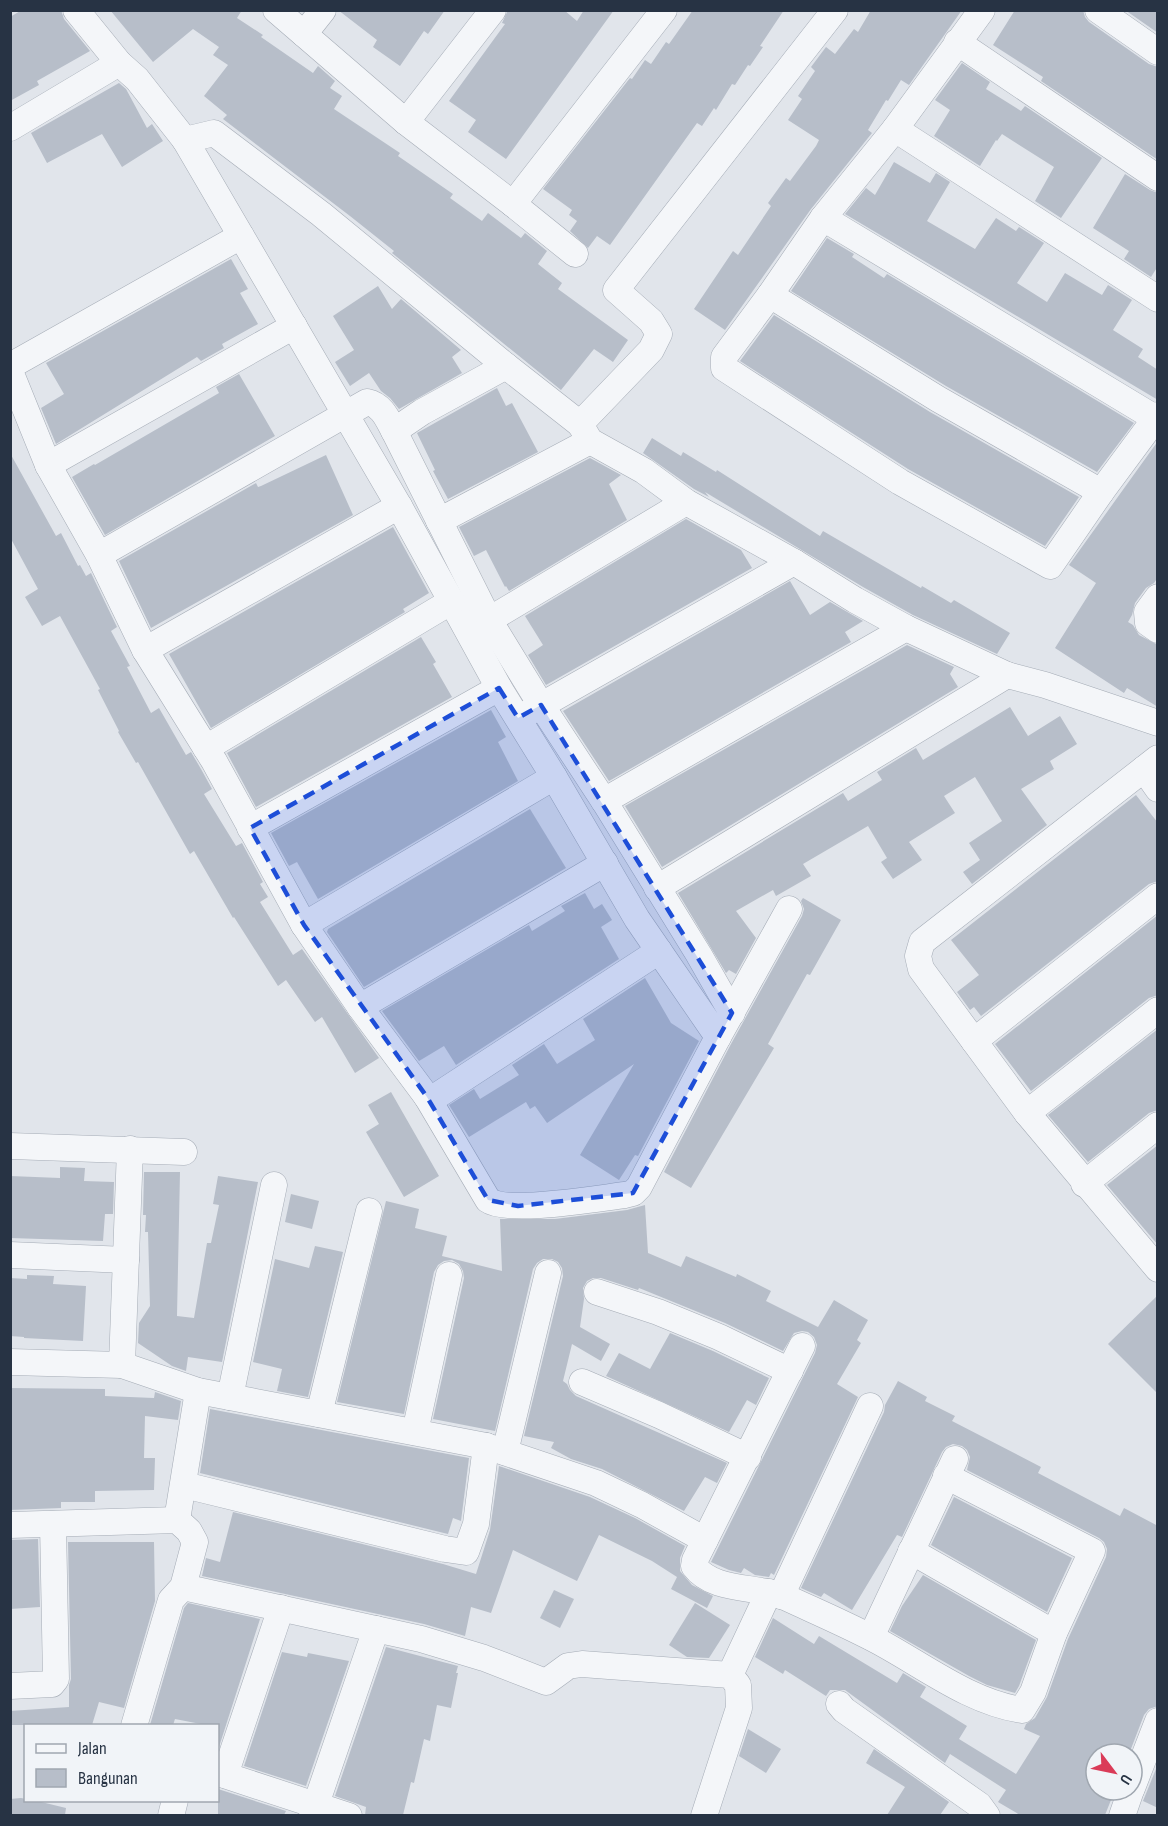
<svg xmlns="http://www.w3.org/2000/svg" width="1168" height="1826" font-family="'Sofia Sans Condensed',sans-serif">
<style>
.building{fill:#b7bec9}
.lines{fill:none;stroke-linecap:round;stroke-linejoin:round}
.minor-casing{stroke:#a5acb6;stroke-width:27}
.minor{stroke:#f4f6f9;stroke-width:26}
.marked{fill:#1d4ed8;fill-opacity:0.2;stroke:#1d4ed8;stroke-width:4.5;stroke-dasharray:12 8;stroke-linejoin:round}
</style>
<rect width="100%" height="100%" fill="#e1e5eb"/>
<g class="building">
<polygon points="22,10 61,10 64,19 90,51 37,81 39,85 10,101 10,17"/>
<polygon points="110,10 242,10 237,18 263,35 261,37 313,73 318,66 335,81 330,88 342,96 334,109 400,153 398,156 453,194 450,198 482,221 488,213 521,238 525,233 547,251 538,264 562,283 558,289 628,340 613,362 594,349 561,390 392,253 394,251 350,216 223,119 227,115 204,96 228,65 213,55 219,47 193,29 153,62"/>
<polygon points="338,10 445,10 428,34 424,31 400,66 373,47 377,40"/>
<polygon points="508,10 564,10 577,21 584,10 614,10 506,159 468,132 476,120 449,101 505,24 502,23"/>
<polygon points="693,10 784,10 760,46 763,47 750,66 748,65 735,85 732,84 716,110 714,108 702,126 697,123 610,245 597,236 588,248 570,231 577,221 569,215 572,210 543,189 630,78 632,79 645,60 651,64 666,42 669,44"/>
<polygon points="871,10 962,10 909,85 901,80 888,101 886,100 868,130 872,133 811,209 725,330 694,309 733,251 738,255 771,206 768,203 786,178 790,181 816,146 819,140 788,120 802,99 798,96 815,71 811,67 826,47 835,54 854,29 858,32"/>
<polygon points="1015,10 1083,10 1085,17 1089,22 1149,64 1158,67 1158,160 1041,81 1043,77 993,45"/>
<polygon points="1125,10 1158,10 1158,33"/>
<polygon points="962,63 990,82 986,89 1021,111 1025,106 1102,158 1061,218 1035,201 1054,167 1002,134 997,141 996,140 980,166 934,136 950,110 935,100"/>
<polygon points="119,83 126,89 147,128 152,124 163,141 122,167 102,134 47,163 31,133"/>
<polygon points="894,162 930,183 936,173 950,182 927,221 975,249 996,218 1016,231 1019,227 1044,243 1017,283 1047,302 1065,273 1102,295 1108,285 1132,300 1113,330 1143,349 1138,357 1158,370 1158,400 845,214 866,188 875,195"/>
<polygon points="1125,174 1150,190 1158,193 1158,266 1151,277 1124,259 1129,251 1093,228"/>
<polygon points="827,238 854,254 852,257 884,278 887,274 1134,423 1097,472 946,386 791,291"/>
<polygon points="231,259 248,289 240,293 258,324 222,344 224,348 201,361 197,357 56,444 41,408 64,394 46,363"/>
<polygon points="378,286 392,309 401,299 461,350 452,357 462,373 399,409 390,398 381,391 369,373 350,386 335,362 354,350 333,316"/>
<polygon points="774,315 930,412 1079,497 1045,546 908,469 740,361"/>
<polygon points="239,374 275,436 105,535 72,477 94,464 95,465 219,393 216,387"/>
<polygon points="497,388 506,406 512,403 538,452 448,499 433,471 435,470 417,433"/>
<polygon points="652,438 681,456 683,452 716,472 717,470 820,536 823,531 921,588 922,586 951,603 954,600 1010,633 997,654 913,615 863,587 705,492 709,497 694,489 643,453"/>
<polygon points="1158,441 1158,577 1154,583 1146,588 1135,603 1132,615 1128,622 1133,625 1139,635 1158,645 1158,707 1127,688 1124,693 1055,648 1096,583 1069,565"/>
<polygon points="10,453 56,536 61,533 78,566 80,565 86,576 91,573 117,627 111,631 130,666 127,667 151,713 159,708 186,755 191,752 201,769 212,789 204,794 236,846 242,843 263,882 260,884 268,897 260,902 293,955 302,949 379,1058 355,1073 322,1017 315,1022 286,980 278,986 234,917 233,918 194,851 190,854 138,762 136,763 118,732 119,731 98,690 100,689 60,616 42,626 25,597 38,589 10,537"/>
<polygon points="326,455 353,515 151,628 119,561 256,483 258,487 261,486"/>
<polygon points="590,458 621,475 609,484 627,520 509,591 506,586 505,587 486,550 474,556 459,527"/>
<polygon points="686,519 741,550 752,568 546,685 528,655 543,645 525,616"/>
<polygon points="393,527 429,593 403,609 405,612 211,728 169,654"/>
<polygon points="790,581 810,615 830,602 863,621 845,632 851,642 609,781 563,711"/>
<polygon points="421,637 436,662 433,664 452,697 256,807 227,753"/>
<polygon points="907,645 954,667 950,674 958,687 662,867 625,806"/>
<polygon points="1010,707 1028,736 1060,716 1077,744 1050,761 1054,769 1021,789 1047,825 972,884 963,872 980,860 969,843 1002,821 975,777 944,796 955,813 909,842 922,860 893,879 881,862 887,858 868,826 803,864 811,876 776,896 773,890 736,911 756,938 736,974 729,970 726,973 678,893 843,793 848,801 882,780 877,772 916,748 923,760"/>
<polygon points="491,710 506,737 498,742 518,781 318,899 297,862 289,866 271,833"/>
<polygon points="1136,795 1158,823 1158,881 1149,884 981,1016 974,1007 970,1010 957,992 979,975 951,940"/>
<polygon points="530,809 566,868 364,987 327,932 328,929"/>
<polygon points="585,893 594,909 602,904 612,920 601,927 619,959 456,1065 444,1046 419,1061 382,1011 529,925 532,931 565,911 561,906"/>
<polygon points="803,898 841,920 810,975 807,974 768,1044 774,1048 691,1188 664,1172 731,1044 802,916 804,909 801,901"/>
<polygon points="1158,915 1158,995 1149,998 1031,1091 995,1044"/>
<polygon points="645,978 671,1023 699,1041 638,1156 635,1155 619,1180 580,1155 634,1064 547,1123 535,1106 530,1109 526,1102 469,1137 449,1105 474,1089 480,1099 519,1075 512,1065 544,1044 557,1064 595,1040 583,1019"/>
<polygon points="1158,1029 1158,1110 1149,1113 1088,1162 1048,1115"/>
<polygon points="391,1092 439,1176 404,1197 366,1132 379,1124 368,1105"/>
<polygon points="1158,1145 1158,1245 1107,1185"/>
<polygon points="60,1167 85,1168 84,1181 114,1182 113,1214 105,1214 103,1241 10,1238 10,1176 60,1178"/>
<polygon points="144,1172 180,1172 177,1316 194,1318 207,1243 211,1243 219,1205 213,1204 218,1176 258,1182 222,1362 188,1357 186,1371 172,1366 138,1343 139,1323 150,1306 148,1232 145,1232 146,1215 143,1215"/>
<polygon points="291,1194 319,1201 312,1229 285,1222"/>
<polygon points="386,1201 419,1209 415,1228 447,1236 442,1256 502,1271 500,1219 555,1219 627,1210 645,1205 648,1253 681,1267 686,1256 736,1277 737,1274 771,1291 766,1301 818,1327 834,1300 868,1320 857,1340 861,1343 837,1384 858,1397 774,1575 771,1573 769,1577 755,1575 744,1568 741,1573 729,1570 711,1562 815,1353 817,1345 814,1337 808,1332 802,1331 794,1333 783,1351 725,1323 639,1288 638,1290 601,1278 593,1278 587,1281 583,1288 584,1299 580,1327 610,1344 601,1361 572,1344 563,1381 567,1384 570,1390 576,1396 727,1463 717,1483 705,1477 684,1511 602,1469 571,1459 551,1448 554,1442 524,1436 563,1276 562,1268 558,1262 552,1259 543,1259 537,1263 533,1269 495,1431 433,1419 464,1278 463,1271 459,1264 452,1260 444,1261 438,1265 434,1272 404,1414 337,1402"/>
<polygon points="315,1246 343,1252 308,1397 277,1391 282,1369 253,1362 275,1259 309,1268"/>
<polygon points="27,1275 54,1276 53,1284 86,1286 83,1341 24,1338 24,1337 10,1336 10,1278 27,1279"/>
<polygon points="1158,1295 1158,1394 1108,1344"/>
<polygon points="670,1333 713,1351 769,1378 756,1405 747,1400 729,1432 606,1376 619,1353 650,1369"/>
<polygon points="898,1381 927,1397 925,1401 955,1416 952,1421 1041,1467 1038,1473 1120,1516 1124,1508 1158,1526 1158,1706 1149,1709 1144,1715 1129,1754 1096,1754 1096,1790 1115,1790 1105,1815 1020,1815 998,1802 1006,1790 950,1754 945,1763 845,1690 830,1690 826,1696 785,1670 783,1674 755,1657 773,1618 814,1644 819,1636 897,1683 903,1673 926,1687 920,1697 967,1726 959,1739 1016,1774 1040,1736 1024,1729 1026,1724 1035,1718 1047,1697 1068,1639 1106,1557 1107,1549 1104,1542 1099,1538 967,1470 970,1457 967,1450 962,1446 953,1444 946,1447 942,1452 902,1537 897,1535 852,1610 824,1593 821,1597 801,1588 884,1412 885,1405"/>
<polygon points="10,1388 105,1389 105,1396 154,1398 155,1392 181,1401 178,1420 145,1416 144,1458 155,1458 154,1490 95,1491 95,1502 61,1502 61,1508 10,1510"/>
<polygon points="210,1409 469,1458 461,1521 453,1518 448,1534 200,1473"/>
<polygon points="499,1466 590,1497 635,1518 685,1546 680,1558 680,1571 692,1585 713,1596 707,1608 671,1589 677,1577 652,1561 599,1535 577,1581 513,1550 491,1613 471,1607 465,1636 424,1624 202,1576 206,1558 220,1562 233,1512 443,1564 476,1574 490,1530"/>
<polygon points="954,1497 1072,1558 1047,1612 931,1545"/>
<polygon points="38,1539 40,1607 10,1609 10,1540"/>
<polygon points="68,1542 154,1542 155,1601 124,1708 99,1702 92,1725 10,1725 10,1711 69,1707 69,1685 71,1679"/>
<polygon points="923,1575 1036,1640 1019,1686 1015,1693 987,1685 969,1676 890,1631 902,1606"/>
<polygon points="554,1590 574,1599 560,1628 540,1618"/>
<polygon points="188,1603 260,1619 218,1750 218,1725 206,1725 175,1719 173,1725 150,1725 184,1608"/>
<polygon points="695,1603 730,1625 709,1658 687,1657 669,1645"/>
<polygon points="386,1647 458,1666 456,1673 458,1673 451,1708 437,1705 430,1741 424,1739 414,1783 411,1782 403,1815 365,1815 366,1807 335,1796"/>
<polygon points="282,1652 307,1657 308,1653 349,1661 306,1786 244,1766"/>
<polygon points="748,1729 781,1749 766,1773 739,1756"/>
<polygon points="874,1749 949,1802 940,1815 887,1815 905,1787 866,1763"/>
<polygon points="1158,1764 1158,1808 1143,1801"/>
<polygon points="218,1789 286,1811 284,1815 218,1815"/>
<polygon points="21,1798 26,1799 26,1800 33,1800 66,1808 65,1815 10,1815 10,1799"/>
</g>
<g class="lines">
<defs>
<g id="minor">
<polyline points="76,10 119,63 137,79 185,140 399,506 499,688 554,777 637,919 718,1037"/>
<polyline points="276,10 406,122 513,204 575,254"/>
<polyline points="835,10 616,290 651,321 659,334 651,350 580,424 590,441 644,471 686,502 794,562 855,600 906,628 1007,675 1045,685 1158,723"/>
<polyline points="982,10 895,129 823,218 770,295 724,357 724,368 900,482 1050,566 1101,492 1158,415"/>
<polyline points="1098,10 1158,52"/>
<polyline points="304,34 323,10"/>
<polyline points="957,42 1158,178"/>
<polyline points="406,122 493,10"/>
<polyline points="10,128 119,63"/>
<polyline points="895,129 1158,299"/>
<polyline points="185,140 214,133 321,214 506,366 580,424"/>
<polyline points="513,204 664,10"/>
<polyline points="823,218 1155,418"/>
<polyline points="770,295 938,399 1101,492"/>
<polyline points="10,366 241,236"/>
<path d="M10,371L48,465L99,555L145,650L214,761L304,925L360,1007L427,1097L488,1200C507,1214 599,1198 625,1195L633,1193L639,1187L718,1037L789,909"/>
<polyline points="394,431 489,620 541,705 604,801 699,955 732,1013"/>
<polyline points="48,465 294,326"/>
<polyline points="439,521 590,441"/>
<path d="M99,555L367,402C382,405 387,418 394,431L422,412L506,366"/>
<polyline points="1158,597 1147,612 1148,623 1158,630"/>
<polyline points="489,620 686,502"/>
<polyline points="145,650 399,506"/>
<polyline points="526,714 794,562"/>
<polyline points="206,748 452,601"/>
<polyline points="1158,758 922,942 918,956 921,969 1027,1113 1158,1269"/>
<polyline points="1144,769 1158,789"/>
<polyline points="604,801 906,628"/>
<polyline points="250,828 499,688"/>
<polyline points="657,888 1007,675"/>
<polyline points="304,925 554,777"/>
<polyline points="360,1007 605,863"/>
<polyline points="974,1041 1158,896"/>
<polyline points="427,1097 435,1097 659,951"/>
<polyline points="1027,1113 1158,1010"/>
<polyline points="10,1146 184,1152"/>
<polyline points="1084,1184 1158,1125"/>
<polyline points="10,1255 126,1260"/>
<polyline points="597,1292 658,1312 719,1337 790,1371"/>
<path d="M802,1346L695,1560L694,1566C714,1593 759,1585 787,1598C815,1611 843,1623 870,1637C918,1661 967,1702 1022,1710L1033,1692L1054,1633L1092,1551L946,1476"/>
<polyline points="10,1362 122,1365 198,1391 486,1446 596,1483 642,1505 705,1540"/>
<polyline points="122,1365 130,1149"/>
<polyline points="582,1382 659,1415 748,1457"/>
<polyline points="230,1397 274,1185"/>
<polyline points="319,1414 369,1211"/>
<polyline points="415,1432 449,1275"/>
<polyline points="505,1452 548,1273"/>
<polyline points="184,1485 445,1549 466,1552 476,1524 486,1446"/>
<polyline points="177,1520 198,1391"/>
<polyline points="10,1525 177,1520 189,1531 195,1542 183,1587 171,1600 134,1726"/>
<polyline points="911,1551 1054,1633"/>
<polyline points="183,1587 421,1639 484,1658 546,1682 568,1666 582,1664 730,1675 738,1685 739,1708 704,1816"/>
<polyline points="781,1596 870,1406"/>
<polyline points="871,1637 955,1459"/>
<polyline points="730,1675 769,1592"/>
<polyline points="10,1686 52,1684 56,1679 53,1524"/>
<polyline points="839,1704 844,1710 979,1805 987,1816"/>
<polyline points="218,1773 349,1816"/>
<polyline points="225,1775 281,1608"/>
<polyline points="1132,1788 1158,1721"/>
<polyline points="171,1816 175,1800"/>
<polyline points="312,1816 376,1629"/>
<polyline points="1122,1816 1131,1790"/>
</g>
</defs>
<use href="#minor" class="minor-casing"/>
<use href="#minor" class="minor"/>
</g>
<path class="marked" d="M499,688L518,718L541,705L732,1013L633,1193L518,1206L488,1200L427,1097L304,925L250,828Z"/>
<rect width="1168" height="1826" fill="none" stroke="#273344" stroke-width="24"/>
<rect x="24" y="1724" width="195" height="78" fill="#f1f4f8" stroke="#a0a7b0" stroke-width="1.5"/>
<rect x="36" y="1744" width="30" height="9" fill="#f4f6f9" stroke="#a0a7b0" stroke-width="1.5"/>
<text x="78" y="1754" font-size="18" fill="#273344">Jalan</text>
<rect x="36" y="1769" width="30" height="18" fill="#b7bec9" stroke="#a0a7b0" stroke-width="1.5"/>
<text x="78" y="1784" font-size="18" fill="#273344">Bangunan</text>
<g transform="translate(1114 1772) rotate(122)"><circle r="28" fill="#f1f4f8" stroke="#a0a7b0" stroke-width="1.5"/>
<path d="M0-4.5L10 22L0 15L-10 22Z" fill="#da3b58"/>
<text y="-9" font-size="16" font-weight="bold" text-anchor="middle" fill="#273344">U</text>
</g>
</svg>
